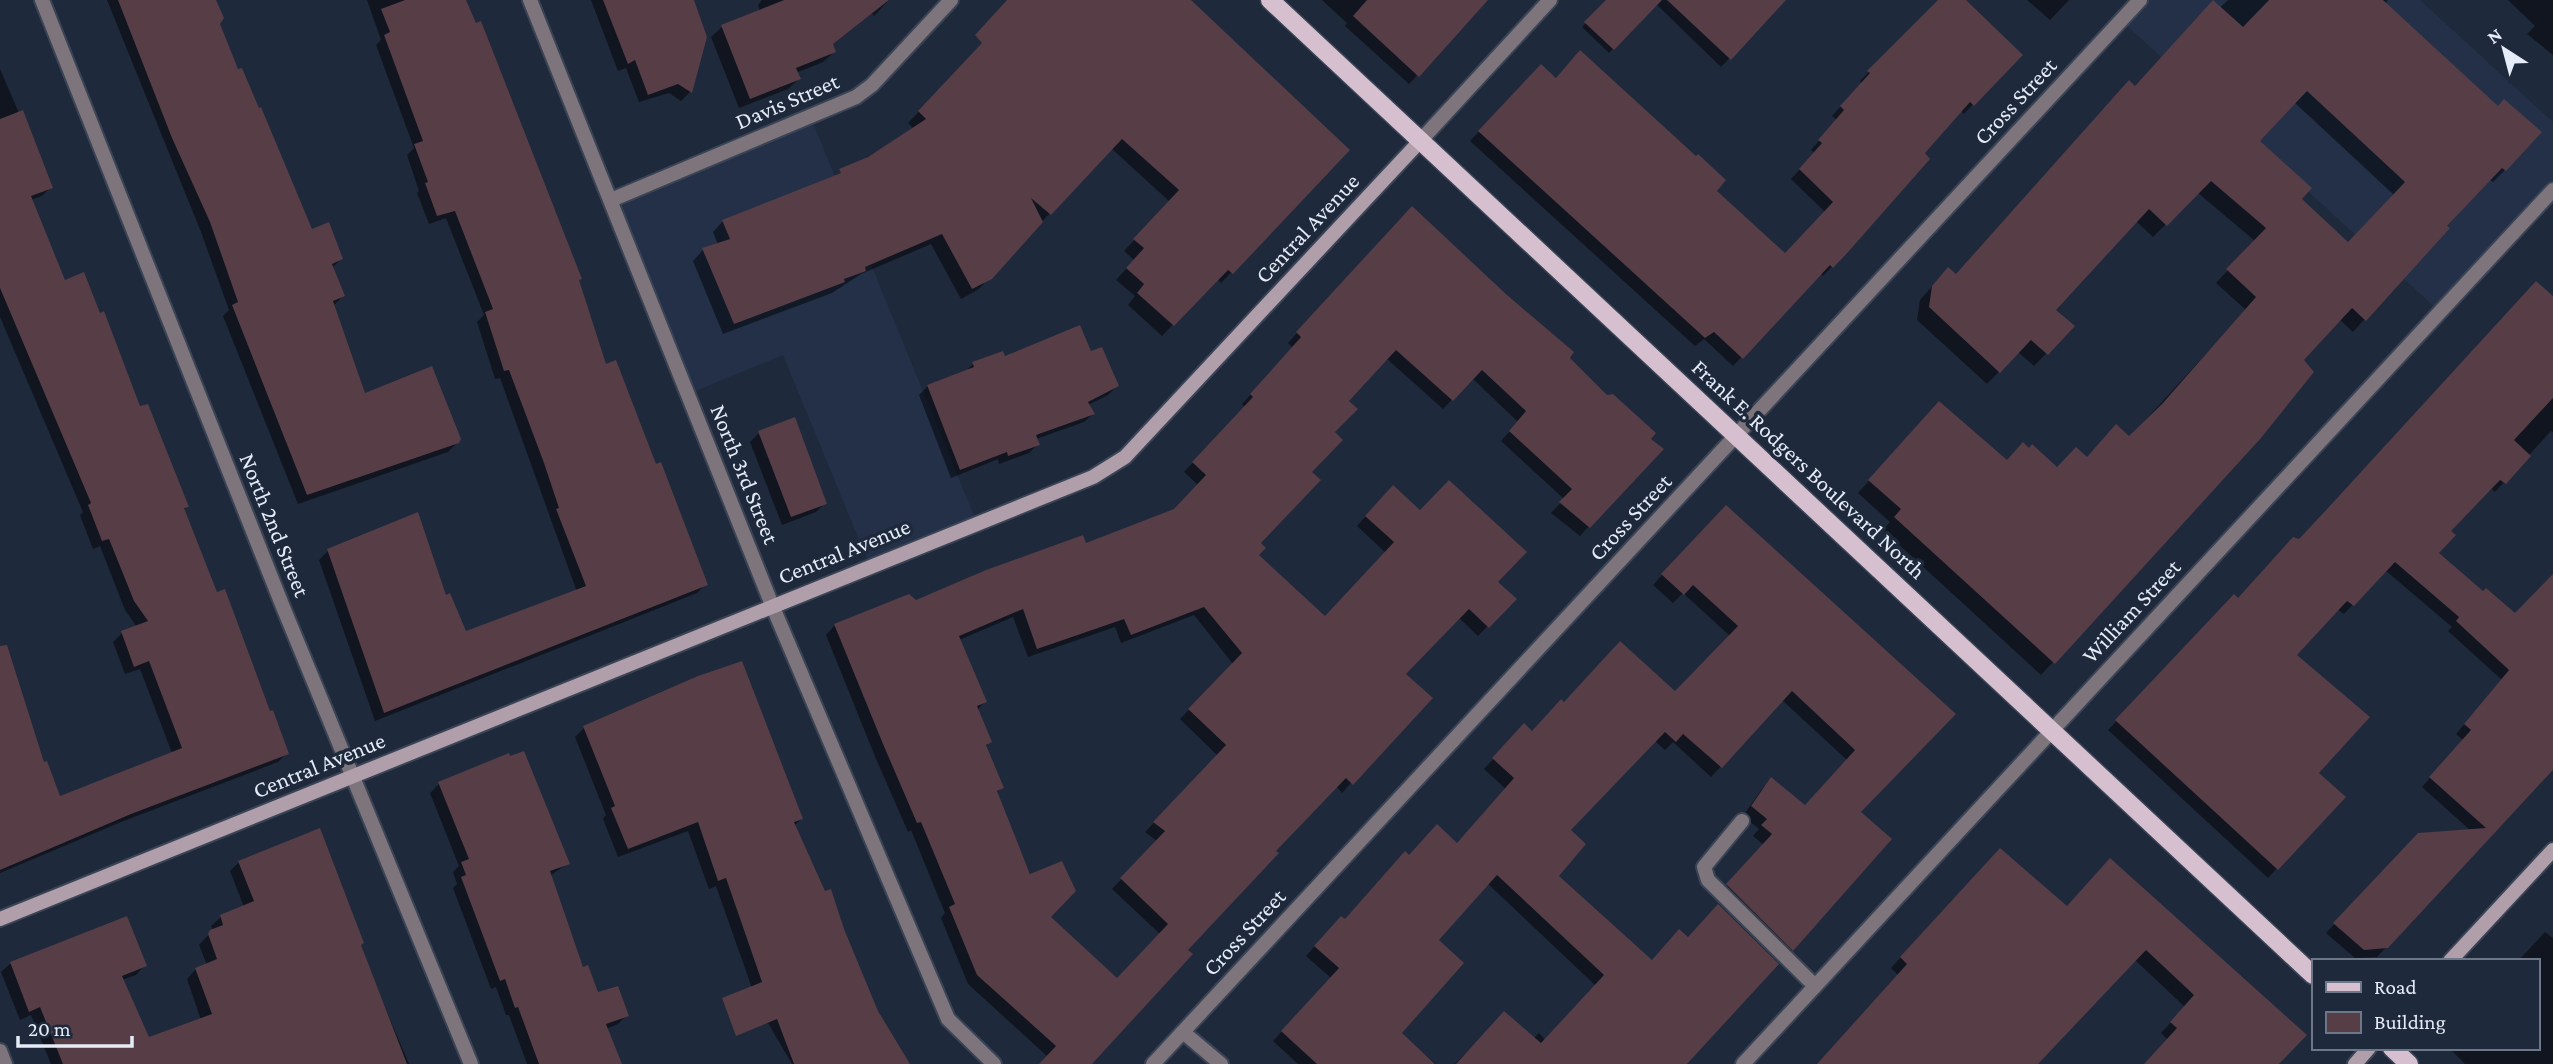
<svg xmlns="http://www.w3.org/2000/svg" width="2553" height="1064" font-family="'Crimson Pro',serif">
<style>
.built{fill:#233048}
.shadow{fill:#0007;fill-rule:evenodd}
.building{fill:#563d46;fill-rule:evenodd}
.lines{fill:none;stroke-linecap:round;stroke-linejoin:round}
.lane-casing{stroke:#3a4455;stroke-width:18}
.street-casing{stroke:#3a4455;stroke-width:18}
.secondary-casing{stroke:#3a4455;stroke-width:18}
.primary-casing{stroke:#3a4455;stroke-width:21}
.lane{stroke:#7e747b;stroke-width:14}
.street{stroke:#7e747b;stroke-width:14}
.secondary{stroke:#b09faa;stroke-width:14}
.primary{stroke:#d6c0cf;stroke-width:18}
.labels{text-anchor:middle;stroke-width:7;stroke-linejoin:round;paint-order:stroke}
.street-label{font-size:23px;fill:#e5ecf8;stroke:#1e293b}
</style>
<rect width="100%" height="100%" fill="#1e293b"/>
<g class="built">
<polygon points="2148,0 2420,0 2553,122 2553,190 2440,312 2126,25"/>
<polygon points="813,123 975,518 867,559 783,355 693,392 619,204"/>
</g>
<g class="shadow">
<polygon points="107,0 214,0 218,24 237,72 312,231 341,259 332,268 343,296 334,305 364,395 458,442 448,452 298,504 223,316 229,310 201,232"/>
<polygon points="367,0 464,0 475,25 480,23 580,279 577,282 605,366 655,466 706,584 697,593 375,721 319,560 328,551 445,597 465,633 577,592 500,378 495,379 477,322 484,315 446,218 429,224 417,193 419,191 407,155 414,148 376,45 381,40"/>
<polygon points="591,0 692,0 706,37 690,92 681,101 669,93 639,102 626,68 618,71"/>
<polygon points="762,0 889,0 874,16 872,13 831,45 834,52 823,62 796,73 799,79 788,89 739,108 711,37 722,27 760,11 758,5"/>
<polygon points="1027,0 1190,0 1348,150 1221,283 1217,279 1162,336 1128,305 1135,296 1116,280 1134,260 1124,251 1170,202 1111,148 990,277 979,289 961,299 931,244 861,274 832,293 723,334 693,261 703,250 718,245 713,232 723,221 833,178 914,129 908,123"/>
<polygon points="1322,0 1486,0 1409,84 1345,26 1347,23"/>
<polygon points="1652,0 1784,0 1721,67"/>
<polygon points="1940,0 1963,0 2020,55 1964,114 1960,110 1922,154 1848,250 1823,276 1820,273 1733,366 1704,339 1695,346 1470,141 1541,67 1714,191 1784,255 1825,212 1791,179 1815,153 1811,150 1837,120 1832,116 1862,83 1860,81"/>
<polygon points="2027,0 2069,0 2050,20"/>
<path d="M2228,0H2388L2385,4L2505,170L2493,182L2489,179L2353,332L2339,319L2301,360L2260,437L2041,675L1883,530L1890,522L1858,493L1927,416L2006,462L2056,469L2086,459L2129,438L2246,310L2216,283L2255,241L2197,192L2153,237L2136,221L2054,310L2072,327L2034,366L2018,352L1987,384L1917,320L1920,300L1936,282L1955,276L2135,88ZM2294,102L2394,195L2347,244L2299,199L2257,141Z"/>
<polygon points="2508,0 2553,0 2553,55 2527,34 2535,26"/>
<polygon points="1605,4 1632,29 1609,53 1582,27"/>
<polygon points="0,69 51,187 42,196 31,200 64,282 139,409 187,506 183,510 217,594 287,753 278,762 121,822 0,873 0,679 59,798 172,753 140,669 125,674 113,642 122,633 137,627 125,610 100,546 93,549 80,515 83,512 0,317"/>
<path d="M1402,217L1568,358L1589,526L1580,536L1551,513L1564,499L1501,441L1518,422L1472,378L1443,409L1386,358L1346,401L1309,472L1258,543L1257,555L1324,619L1386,553L1357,526L1383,497L1514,599L1478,636L1458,617L1404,674L1351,783L1342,793L1336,786L1274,851L1089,1064H1041L1048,1057L968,984L941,918L945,913L911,830L908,832L874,754L826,635L835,625L916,602L1085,546L1174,511L1198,485L1184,472L1245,407L1242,404L1293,348L1288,343ZM1194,615L1233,664L1180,719L1218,756L1145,832L1157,841L1112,889L1160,934L1117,980L1049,918L996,793L1002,788L985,747L990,742L977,710L985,702L959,640L1013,617L1028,657L1115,627L1121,643Z"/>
<polygon points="2553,299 2553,433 2551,431 2495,492 2490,487 2448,531 2436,553 2483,593 2515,615 2553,578 2553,770 2377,957 2355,958 2326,933 2419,835 2471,831 2422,787 2463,740 2456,734 2502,680 2448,631 2452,627 2385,570 2344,614 2337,609 2294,655 2316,773 2343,797 2268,878 2108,730 2234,597 2238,600"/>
<polygon points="1090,353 1117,386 1108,395 1088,405 1093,414 1084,422 1036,439 1038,444 1029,453 999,464 998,459 951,478 919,395 928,386 965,372 973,364 1004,358"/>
<polygon points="759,433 825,503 816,512 782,525 750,442"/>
<polygon points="1717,516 1953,714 1859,812 1792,950 1783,959 1718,895 1764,845 1753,836 1759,829 1743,816 1762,789 1771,780 1804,807 1847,760 1782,700 1711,777 1673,742 1665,750 1655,741 1568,830 1556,876 1685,1064 1455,1064 1504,1014 1533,1039 1539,1033 1545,1040 1596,986 1487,883 1436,941 1400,1033 1436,1064 1298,1064 1273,1041 1331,978 1306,956 1331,928 1344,921 1409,857 1457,845 1506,789 1484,769 1515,735 1532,733 1563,704 1675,694 1730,636 1683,593 1673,603 1653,585"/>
<polygon points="584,728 801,819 794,826 876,1011 907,1064 792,1064 751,994 753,991 716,886 709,889 688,831 618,857 603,819 606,815 575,737"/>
<polygon points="439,784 568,863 550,876 582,969 597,994 627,1015 618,1024 606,1029 620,1064 527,1064 509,1015 506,1015 496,987 491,989 453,888 457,884 453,872 459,866 430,793"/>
<polygon points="1990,860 2067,908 2100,871 2276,1064 2146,1064 2168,1040 2161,1033 2185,1007 2135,960 2036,1064 1818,1064 1898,975 1891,968"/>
<polygon points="239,862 359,946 409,1064 51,1064 31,1015 20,1020 1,972 11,963 145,965 136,975 122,980 148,1039 201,1020 187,979 196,969 207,965 199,945 213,930 211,926 221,917 244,907 230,871"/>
<polygon points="2545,932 2553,938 2553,1064 2465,1064 2449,1048 2537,1048 2537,961 2518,961"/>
</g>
<g class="building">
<polygon points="118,0 216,0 224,18 220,24 238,69 242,68 259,108 261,107 312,229 329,222 343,259 332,264 345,296 333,301 365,393 432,366 461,439 459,443 307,495 232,305 238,302 210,222 172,138"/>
<polygon points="405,0 466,0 476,23 481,21 582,279 579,280 606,364 616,360 656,464 661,462 708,585 384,713 327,549 418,512 446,595 450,593 466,631 586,586 556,509 559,508 544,463 509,370 504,371 485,312 493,309 455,211 437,216 425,183 428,182 414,144 423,141 384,35 390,32 381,9"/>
<polygon points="603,0 694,0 707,37 692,93 678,84 648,95 635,60 628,64"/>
<polygon points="784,0 889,0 833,44 836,52 796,68 801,79 750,99 721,25"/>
<polygon points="1007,0 1191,0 1350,150 1233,274 1228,270 1174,326 1137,293 1144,284 1126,268 1144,248 1133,239 1179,190 1122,139 1051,215 1031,198 1043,222 992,279 972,289 942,234 865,267 866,271 844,279 845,282 734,324 702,248 730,239 722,220 841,173 839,169 868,157 926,119 918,111 982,43 975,35"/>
<polygon points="1367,0 1488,0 1419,77 1353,16"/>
<polygon points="1606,0 1662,0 1614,50 1584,22"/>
<polygon points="1667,0 1786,0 1731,60"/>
<polygon points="1938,0 1966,0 2023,55 1974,106 1970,102 1925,153 1930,159 1849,251 1833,268 1830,265 1743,359 1714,332 1705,338 1478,131 1541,64 1556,78 1580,50 1696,156 1698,154 1726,180 1717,191 1785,253 1833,202 1799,169 1822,143 1818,140 1844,110 1840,106 1870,73 1867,71"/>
<path d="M2213,0L2243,27L2269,0H2383L2498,106L2504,99L2542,132L2506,171L2502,168L2447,226L2450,228L2366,321L2352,308L2304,360L2314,372L2261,438L2055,664L1894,517L1901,509L1868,480L1939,401L2007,460L2023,442L2029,448L2032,444L2057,467L2076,447L2087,457L2116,424L2129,436L2162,404L2256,297L2226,269L2266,228L2211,181L2167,226L2149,209L2056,310L2075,326L2048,355L2031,340L2000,373L1929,307L1932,286L1948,267L1956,274L2129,80L2135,86ZM2307,91L2405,182L2348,242L2302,199L2312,188L2260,141Z"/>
<polygon points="23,110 53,188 31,196 65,280 84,272 100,313 104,311 140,406 148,404 189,507 184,508 217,592 225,589 270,711 273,710 289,754 131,814 0,870 0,646 7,645 44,762 47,761 60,796 182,748 149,661 134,667 121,631 148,621 134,601 109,539 102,541 88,505 91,503 0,288 0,119"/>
<path d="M1412,206L1507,295L1574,352L1570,358L1607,395L1613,394L1656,433L1651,439L1664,449L1590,528L1559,502L1572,489L1509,431L1526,411L1482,370L1453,401L1396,350L1349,401L1358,409L1335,432L1343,440L1312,472L1321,480L1261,543L1266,548L1259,555L1325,616L1394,542L1365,516L1393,485L1420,510L1449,480L1527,552L1498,582L1517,599L1489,628L1469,609L1406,674L1433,698L1353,785L1346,778L1276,851L1279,853L1188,950L1193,954L1092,1064H1039L1056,1046L977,975L949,907L955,904L921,822L917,823L883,744L834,624L909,594L916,600L986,570L1083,535L1086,543L1174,509L1206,475L1192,462L1253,397L1250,394L1301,337L1296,332ZM1204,607L1242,653L1188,709L1226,745L1153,822L1165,831L1120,878L1168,924L1117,978L1051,917L1076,891L1062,861L1030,874L997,791L1004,788L986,745L992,742L977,706L987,702L959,636L1023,609L1037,649L1124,619L1131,635Z"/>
<polygon points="2536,281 2553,296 2553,398 2514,440 2531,456 2506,484 2500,480 2451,531 2456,535 2439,553 2483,591 2486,588 2515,613 2553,574 2553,770 2388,948 2364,950 2333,923 2418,833 2486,828 2429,777 2471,730 2464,724 2509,670 2456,621 2459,617 2395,562 2354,606 2347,601 2297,655 2370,717 2319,773 2346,797 2278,870 2115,720 2234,594 2238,598 2293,537 2299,539 2328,508"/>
<polygon points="1080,325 1091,351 1102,347 1119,386 1088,402 1095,414 1036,435 1040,445 1008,456 1007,452 960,470 927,385 974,367 972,362 1003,351 1005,356"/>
<polygon points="795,417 827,504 791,517 758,431"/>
<polygon points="1726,505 1956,714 1861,812 1892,839 1793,951 1726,884 1772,834 1761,825 1767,819 1751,806 1771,777 1805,805 1855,750 1792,691 1722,768 1683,734 1676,742 1665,732 1571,830 1586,844 1559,876 1652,960 1679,929 1688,937 1718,904 1779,964 1687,1064 1456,1064 1504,1011 1541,1043 1604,975 1497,875 1439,940 1464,963 1402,1033 1435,1064 1317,1064 1281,1031 1339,968 1314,946 1341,916 1345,919 1405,851 1409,855 1437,824 1457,843 1514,778 1492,758 1524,723 1532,731 1561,699 1564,702 1620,641 1675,691 1738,626 1693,585 1684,595 1661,574"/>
<polygon points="742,661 803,819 794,822 825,891 831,889 844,929 878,1011 910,1064 794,1064 777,1019 736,1036 722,998 762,982 726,878 718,881 698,822 628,849 611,808 615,806 583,726 698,676"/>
<polygon points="524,751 570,864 550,871 583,967 588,965 598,992 618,986 629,1016 606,1024 622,1064 539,1064 518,1007 515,1008 505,979 500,981 461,877 466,875 461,862 469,859 438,782 509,753 510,756"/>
<polygon points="320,828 364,943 361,945 407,1064 63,1064 40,1007 29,1012 10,962 127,916 147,966 122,976 149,1037 212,1014 195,968 217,959 208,934 210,930 223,925 220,915 254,901 238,861"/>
<polygon points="2000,848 2067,906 2110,858 2307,1035 2279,1064 2144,1064 2177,1028 2170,1022 2194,995 2146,950 2038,1064 1817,1064 1907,964 1900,957"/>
</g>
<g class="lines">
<defs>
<g id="lane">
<polyline points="1742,821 1704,867 1708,880 1815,986"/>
<polyline points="1183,1032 1221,1064"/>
</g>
<g id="street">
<polyline points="42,0 283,607 471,1064"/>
<polyline points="530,0 772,605 948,1019 994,1064"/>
<polyline points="1422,139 1550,0"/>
<polyline points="611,200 856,97 872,85 951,0"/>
<polyline points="0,1051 5,1064"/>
<polyline points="1153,1064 2140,0"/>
<polyline points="1743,1064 2553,190"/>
</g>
<g id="secondary">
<polyline points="0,919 1093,477 1125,457 1422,139"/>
<polyline points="2450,961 2553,850"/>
<polyline points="2355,1064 2369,1048"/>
</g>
<g id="primary">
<polyline points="1270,0 2313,975"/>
<polyline points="2392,1048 2409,1064"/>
</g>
</defs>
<use href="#lane" class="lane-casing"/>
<use href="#street" class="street-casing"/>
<use href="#secondary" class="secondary-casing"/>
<use href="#primary" class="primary-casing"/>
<use href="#lane" class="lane"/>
<use href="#street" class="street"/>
<use href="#secondary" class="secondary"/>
<use href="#primary" class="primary"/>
</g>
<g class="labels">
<g class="street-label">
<text transform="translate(787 101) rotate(-23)" y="8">Davis Street</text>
<text transform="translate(2015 101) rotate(-47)" y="8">Cross Street</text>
<text transform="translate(1307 228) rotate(-47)" y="8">Central Avenue</text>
<text transform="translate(1809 469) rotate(43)" y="8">Frank E. Rodgers Boulevard North</text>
<text transform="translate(745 474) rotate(68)" y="8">North 3rd Street</text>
<text transform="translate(1630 517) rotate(-47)" y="8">Cross Street</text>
<text transform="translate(275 525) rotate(68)" y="8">North 2nd Street</text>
<text transform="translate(844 551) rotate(-22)" y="8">Central Avenue</text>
<text transform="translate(2131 611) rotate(-47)" y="8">William Street</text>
<text transform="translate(319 765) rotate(-22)" y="8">Central Avenue</text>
<text transform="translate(1244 932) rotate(-47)" y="8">Cross Street</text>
</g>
</g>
<rect x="2312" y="959" width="228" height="91" fill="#1e293b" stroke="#6e7787" stroke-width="2"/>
<rect x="2326" y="982" width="35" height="10" fill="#d6c0cf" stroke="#6e7787" stroke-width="2"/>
<text x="2374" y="994" font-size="21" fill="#e5ecf8">Road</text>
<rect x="2326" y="1012" width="35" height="21" fill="#563d46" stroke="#6e7787" stroke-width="2"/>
<text x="2374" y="1029" font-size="21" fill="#e5ecf8">Building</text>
<g transform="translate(2504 49) rotate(324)" stroke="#1e293b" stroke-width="5" paint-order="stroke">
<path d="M0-5L12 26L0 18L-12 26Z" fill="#e5ecf8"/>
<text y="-10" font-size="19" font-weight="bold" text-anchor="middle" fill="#e5ecf8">N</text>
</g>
<path d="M18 1036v10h114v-10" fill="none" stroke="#e5ecf8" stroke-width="3.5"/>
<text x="28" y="1036" font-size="21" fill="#e5ecf8" stroke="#1e293b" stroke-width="5" paint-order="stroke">20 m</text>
</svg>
